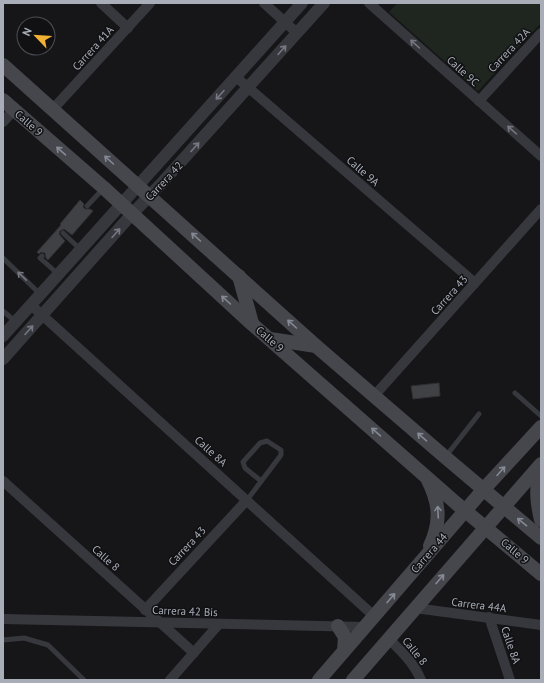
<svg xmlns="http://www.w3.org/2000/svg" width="544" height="683" font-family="'PT Sans',sans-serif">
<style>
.green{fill:#1e261f}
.building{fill:#404145;stroke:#303034}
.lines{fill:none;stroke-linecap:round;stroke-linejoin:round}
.service{stroke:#37383d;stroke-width:5}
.minor{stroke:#37383d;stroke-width:10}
.tertiary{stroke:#37383d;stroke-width:12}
.secondary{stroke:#45474d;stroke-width:14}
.oneway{stroke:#757881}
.oneway2{stroke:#858993}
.labels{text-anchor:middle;stroke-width:3;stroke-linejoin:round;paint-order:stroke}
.street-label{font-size:11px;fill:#a8adb8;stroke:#111113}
</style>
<rect width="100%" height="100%" fill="#161618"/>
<polygon class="green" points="397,3 541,3 541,23 478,91 389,12"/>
<g class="building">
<polygon points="80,200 84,204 83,207 85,209 90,209 93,211 72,235 64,229 60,231 59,234 65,241 48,260 46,258 45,253 41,252 39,254 37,252 61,225 60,224"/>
<polygon points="439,383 440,396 413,399 411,386"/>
</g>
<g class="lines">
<g class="service">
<polyline points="87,206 103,189"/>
<polyline points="63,233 81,250"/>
<polyline points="42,256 40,258 58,274"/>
<polyline points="3,258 40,294"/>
<polyline points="3,311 16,322"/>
<polyline points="515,393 541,416"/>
<polyline points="446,456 479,414"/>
<polyline points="247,500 281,455 281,450 267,441 260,443 243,462 245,468 261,481"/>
<polyline points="3,640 24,638 48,645 84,680"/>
</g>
<g class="minor">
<polyline points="101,3 128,28"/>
<polyline points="264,3 297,33"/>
<polyline points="369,3 541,156"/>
<polyline points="236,77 475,283"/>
<polyline points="479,101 541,33"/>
<polyline points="53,109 150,3"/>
<polyline points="3,122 14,110"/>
<polyline points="31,305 374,616"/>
<polyline points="374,396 541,209"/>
<polyline points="3,481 194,653"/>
<polyline points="415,608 541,625"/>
<polyline points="145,610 247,500"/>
<polyline points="489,617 510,680"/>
<polyline points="3,619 366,627"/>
<path d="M389,639C401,651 414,663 421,680"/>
<polyline points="170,680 219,624"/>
</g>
<g class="tertiary">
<polyline points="3,336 302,3"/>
<polyline points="3,359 132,214 159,186 324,3"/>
</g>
<g class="secondary">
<polyline points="3,65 316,346 445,457 541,538"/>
<polyline points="3,100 104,188 252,324 457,504 541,574"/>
<polyline points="239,276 252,323"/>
<polyline points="270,339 316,346"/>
<path d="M541,470C535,487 537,503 541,520"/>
<path d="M428,480C440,504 441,522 430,546"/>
<polyline points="338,626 345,637 344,651"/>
<polyline points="319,680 483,490 541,427"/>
<polyline points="353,680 541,464"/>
</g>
</g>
<defs><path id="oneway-shaft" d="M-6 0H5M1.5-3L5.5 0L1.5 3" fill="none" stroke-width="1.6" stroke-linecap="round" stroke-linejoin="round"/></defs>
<g class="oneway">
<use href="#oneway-shaft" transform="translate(415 44) rotate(-138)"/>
<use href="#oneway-shaft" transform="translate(282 50) rotate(-48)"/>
<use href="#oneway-shaft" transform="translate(220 95) rotate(132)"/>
<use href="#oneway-shaft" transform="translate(512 130) rotate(-138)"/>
<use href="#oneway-shaft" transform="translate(195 147) rotate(-48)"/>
<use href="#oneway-shaft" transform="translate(116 233) rotate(-48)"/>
<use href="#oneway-shaft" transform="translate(22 276) rotate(-136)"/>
<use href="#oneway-shaft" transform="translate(29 330) rotate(-48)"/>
</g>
<g class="oneway2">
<use href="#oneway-shaft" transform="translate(61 151) rotate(-139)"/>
<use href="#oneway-shaft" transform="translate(109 160) rotate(-138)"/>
<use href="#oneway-shaft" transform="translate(196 237) rotate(-138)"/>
<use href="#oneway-shaft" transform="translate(226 300) rotate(-138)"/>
<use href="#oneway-shaft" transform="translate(292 324) rotate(-138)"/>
<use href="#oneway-shaft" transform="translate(376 432) rotate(-139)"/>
<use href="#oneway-shaft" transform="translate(422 437) rotate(-139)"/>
<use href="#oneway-shaft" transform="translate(501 471) rotate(-48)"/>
<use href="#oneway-shaft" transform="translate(438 512) rotate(-93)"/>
<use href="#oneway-shaft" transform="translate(522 522) rotate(-141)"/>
<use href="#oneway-shaft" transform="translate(440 579) rotate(-49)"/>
<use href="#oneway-shaft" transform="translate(391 598) rotate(-49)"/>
</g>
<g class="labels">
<g class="street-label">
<text transform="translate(93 48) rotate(-48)" y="4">Carrera 41A</text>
<text transform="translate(509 50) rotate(-47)" y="4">Carrera 42A</text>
<text transform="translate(463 71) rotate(42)" y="4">Calle 9C</text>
<text transform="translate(29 123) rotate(41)" y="4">Calle 9</text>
<text transform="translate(363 171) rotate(41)" y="4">Calle 9A</text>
<text transform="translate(164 181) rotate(-47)" y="4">Carrera 42</text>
<text transform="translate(449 295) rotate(-48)" y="4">Carrera 43</text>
<text transform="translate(270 339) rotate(41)" y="4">Calle 9</text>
<text transform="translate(211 451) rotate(42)" y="4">Calle 8A</text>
<text transform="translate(187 546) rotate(-47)" y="4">Carrera 43</text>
<text transform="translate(515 551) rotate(40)" y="4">Calle 9</text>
<text transform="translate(429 553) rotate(-49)" y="4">Carrera 44</text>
<text transform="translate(106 558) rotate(42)" y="4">Calle 8</text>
<text transform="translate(479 605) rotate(7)" y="4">Carrera 44A</text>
<text transform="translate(185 611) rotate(2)" y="4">Carrera 42 Bis</text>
<text transform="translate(511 645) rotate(71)" y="4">Calle 8A</text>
<text transform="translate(415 651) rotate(51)" y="4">Calle 8</text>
</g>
</g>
<rect width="544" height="683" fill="none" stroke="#a8adb8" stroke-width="8"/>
<g transform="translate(36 36) rotate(295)"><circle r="19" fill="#111113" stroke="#4d4f55"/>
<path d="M0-3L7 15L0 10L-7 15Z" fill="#f2b134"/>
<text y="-6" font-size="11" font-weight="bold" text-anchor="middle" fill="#a8adb8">N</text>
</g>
</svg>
